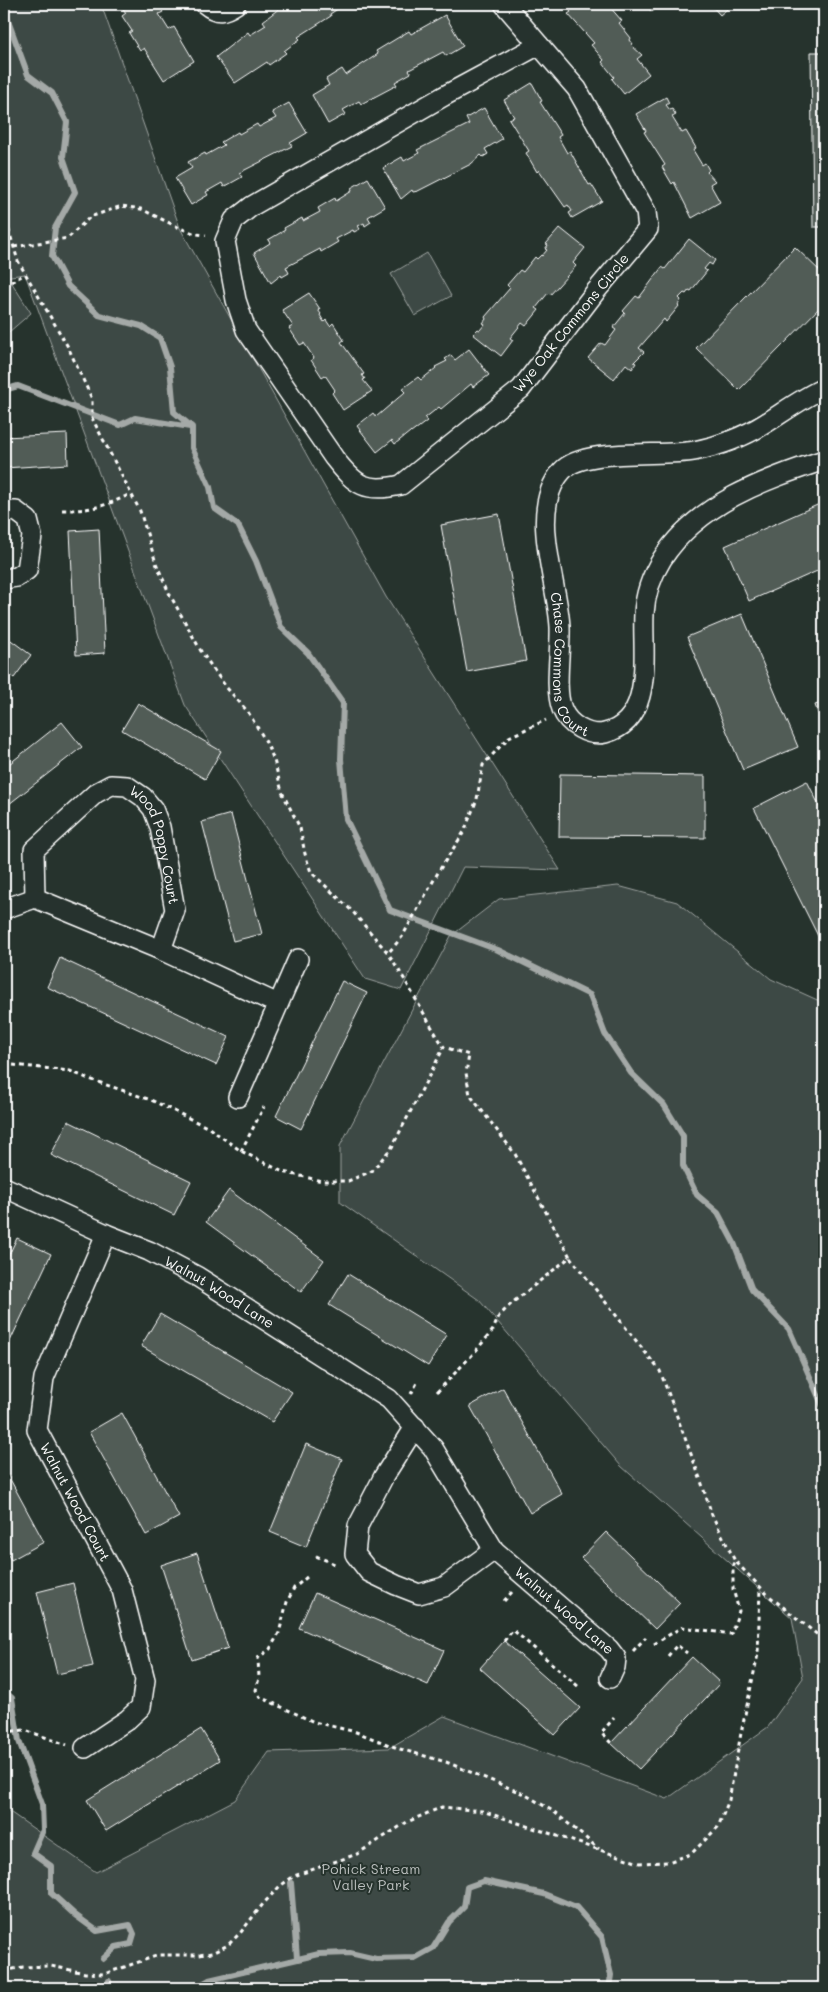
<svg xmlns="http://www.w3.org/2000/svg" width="828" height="1992" font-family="Mali,sans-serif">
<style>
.green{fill:#3e4944;stroke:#9ea4a2}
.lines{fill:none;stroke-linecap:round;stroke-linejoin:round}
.stream{stroke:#a4a9a7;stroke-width:6}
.building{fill:#515c57;stroke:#fff}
.minor-casing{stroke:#fff;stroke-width:22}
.path{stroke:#fff;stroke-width:3;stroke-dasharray:4 4;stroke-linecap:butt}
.minor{stroke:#26332d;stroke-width:19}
.labels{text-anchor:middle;stroke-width:4;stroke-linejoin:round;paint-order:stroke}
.street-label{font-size:14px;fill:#fff;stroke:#26332d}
.park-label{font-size:14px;fill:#bbbfbe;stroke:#26332d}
</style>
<rect width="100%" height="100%" fill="#26332d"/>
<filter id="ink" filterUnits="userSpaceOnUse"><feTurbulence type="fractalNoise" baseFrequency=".02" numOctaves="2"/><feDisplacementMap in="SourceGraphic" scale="10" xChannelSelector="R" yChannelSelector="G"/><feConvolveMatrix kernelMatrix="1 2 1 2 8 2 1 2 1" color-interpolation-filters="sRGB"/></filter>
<g filter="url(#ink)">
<g class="green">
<polygon points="4,4 101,4 180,228 386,597 560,870 463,867 401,990 365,979 185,705 25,274 4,277"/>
<polygon points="427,253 451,296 415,316 391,274"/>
<polygon points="12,283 31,313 9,332 4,339 4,290"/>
<polygon points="618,886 677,902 771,979 824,1003 824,1988 4,1988 4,1808 96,1872 235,1800 269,1752 389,1748 444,1716 667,1799 768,1727 803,1678 792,1618 621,1466 479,1300 340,1202 340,1146 451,936 499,899"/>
</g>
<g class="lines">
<g class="stream">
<polyline points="4,10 28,75 52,93 67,122 63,157 75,192 55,228 52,256 68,286 99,315 141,326 160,338 170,367 174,412 192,427 192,448 210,487 214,508 238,525 256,561 281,627 308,653 343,703 341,759 346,819 390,910 498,950 590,995 605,1034 631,1073 664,1105 683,1136 683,1166 697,1195 718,1213 734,1243 752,1290 789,1329 824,1409"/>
<polyline points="4,390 18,386 120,425 135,418 190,427"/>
<polyline points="4,1691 12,1698 19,1741 42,1804 43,1830 33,1853 51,1866 51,1893 75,1915 97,1931 130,1925 134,1934 131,1944 116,1947 103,1959"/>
<polyline points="291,1883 297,1958"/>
<polyline points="109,1981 111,1988"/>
<polyline points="195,1988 209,1980 319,1954 350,1953 376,1959 415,1958 433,1948 449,1922 464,1907 467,1887 484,1881 544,1894 576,1907 602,1937 611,1975 609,1988"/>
</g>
</g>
<g class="building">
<polygon points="120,4 158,4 163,12 159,14 169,30 174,27 194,61 164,80 144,48 140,51 129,33 132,31 122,16 126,13"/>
<polygon points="285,4 345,4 330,14 331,16 298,37 300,39 284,51 286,53 269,65 267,62 235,83 216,57 248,32 250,35 266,25 263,21"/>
<polygon points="564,4 605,4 608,7 609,6 622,21 619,23 631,38 630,40 633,44 631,45 642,55 637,59 649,74 624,94 612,79 614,77 602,62 604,60 591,45 594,43 568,14 571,12"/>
<polygon points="649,4 661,4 652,12 647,6"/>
<polygon points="710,4 733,4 720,15"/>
<polygon points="445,15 463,46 446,56 443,52 409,70 411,73 395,82 397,85 361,104 359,101 343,110 346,114 328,124 312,95 329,85 326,79 342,69 346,75 378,54 376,51 409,31 411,34"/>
<polygon points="811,52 824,52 824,227 813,227"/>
<polygon points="532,83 542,101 540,102 561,135 558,137 567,153 570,151 589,185 591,184 602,201 572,218 569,213 572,211 568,205 565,207 539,170 537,172 526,153 529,151 509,119 514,117 504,100"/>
<polygon points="666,97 669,103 666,105 670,110 672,109 676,115 672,117 682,133 686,131 696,148 693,150 702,165 705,163 709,170 707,172 715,181 710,184 720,202 692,218 674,182 672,184 662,167 665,165 644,132 646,131 636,114"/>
<polygon points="289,103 307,133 290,143 292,146 239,173 242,177 224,187 222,183 206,192 208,195 191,205 175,178 192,168 188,162 205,153 206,155 224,145 221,142 238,132 239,134 257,124 259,127 276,118 272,112"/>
<polygon points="484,108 502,139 485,149 488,154 483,157 481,155 471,164 418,191 413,192 412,190 401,199 383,168 402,157 404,161 419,153 417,150 469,124 466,118"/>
<polygon points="368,178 385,207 368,217 371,222 365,226 364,223 358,226 360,229 354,232 353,230 336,239 338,242 321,252 320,249 286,267 289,273 282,277 281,275 271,283 254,253 270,243 268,240 285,230 284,228 302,218 303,221 320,212 318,208 335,198 336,201 352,191 351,188"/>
<polygon points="560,228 585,248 573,263 576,266 550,295 548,293 536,308 539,310 526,326 522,323 510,338 513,340 501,356 473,334 478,329 480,330 485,324 483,323 486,319 485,317 510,288 507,285 520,270 523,272 535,257 537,259 541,255 542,256 547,250 545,249 548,245 546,244"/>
<polygon points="689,239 715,260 712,265 709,263 704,269 707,271 691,291 689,290 686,294 684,293 679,298 681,300 678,305 679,306 666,322 664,319 639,348 644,352 634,362 636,363 632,369 626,364 614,379 588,358 601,343 605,345 616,330 613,328 625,313 623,311 636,296 639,298 662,267 665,269"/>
<polygon points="795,247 824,275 824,303 739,390 696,348"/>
<polygon points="309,293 320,309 318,310 321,314 320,315 324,322 326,320 330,326 333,323 344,340 341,342 364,374 362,375 365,379 363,380 372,391 343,410 332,393 335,390 325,375 322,377 311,360 314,358 304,343 300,345 289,328 293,326 282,310"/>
<polygon points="469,349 489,375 473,387 471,384 441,409 439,407 425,418 427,421 411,433 410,432 395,444 392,440 377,452 357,426 373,413 376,417 390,405 405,392 402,389 418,377 421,380 436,368 435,367 447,361 445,359 451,355 455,360"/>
<polygon points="67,434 68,464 4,468 4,437"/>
<polygon points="824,502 824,568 749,601 725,546"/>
<polygon points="499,514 526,661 467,672 441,525"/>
<polygon points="99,529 105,653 76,655 70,531"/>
<polygon points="742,614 798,747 743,770 687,637"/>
<polygon points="4,635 31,655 14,678 4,670"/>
<polygon points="824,702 824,730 815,705"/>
<polygon points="138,703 221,751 205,779 122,730"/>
<polygon points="62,722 82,747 4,808 4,768"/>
<polygon points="560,774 705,776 705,838 559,837"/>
<polygon points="807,781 824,815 824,933 818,936 754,808"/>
<polygon points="231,814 262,934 233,941 202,822"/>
<polygon points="60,958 229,1037 216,1065 47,987"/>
<polygon points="342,981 367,993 301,1129 276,1116"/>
<polygon points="68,1121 191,1181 174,1215 51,1155"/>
<polygon points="229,1190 324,1260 301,1292 206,1222"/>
<polygon points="17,1238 51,1254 4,1354 4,1265"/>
<polygon points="348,1274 447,1335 428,1366 329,1305"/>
<polygon points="160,1314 292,1392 272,1422 141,1346"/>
<polygon points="503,1388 562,1494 530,1513 470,1406"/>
<polygon points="122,1413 179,1517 146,1535 89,1432"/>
<polygon points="306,1444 342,1459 306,1547 270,1532"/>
<polygon points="4,1468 44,1542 11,1560 4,1548"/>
<polygon points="606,1532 680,1603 655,1629 581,1558"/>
<polygon points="197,1553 228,1648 192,1660 161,1565"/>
<polygon points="73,1583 93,1666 57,1674 37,1592"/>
<polygon points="315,1593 444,1650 428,1685 299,1628"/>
<polygon points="504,1641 580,1708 555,1735 480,1668"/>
<polygon points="692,1657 720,1683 639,1769 611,1743"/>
<polygon points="201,1729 220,1760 106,1831 87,1800"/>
</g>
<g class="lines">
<defs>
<g id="minor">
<path d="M205,4C217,14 224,12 236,4"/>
<polyline points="504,4 539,45"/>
<path d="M539,45L577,89L646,212L648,229L596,291L521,389L401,485C366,493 356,486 334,458L246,330L236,300L225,241L234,220L252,206L444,96Z"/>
<path id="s1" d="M824,388C804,397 785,411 766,423C744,437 719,446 694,451C662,457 583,447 562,471C527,510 558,582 560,627C561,650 554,689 562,709C568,725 589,737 605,733C655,721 642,652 644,614C645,595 652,575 662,559C698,503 764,480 824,460"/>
<polyline points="4,511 16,511 28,520 32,536 27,570 17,577 4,579"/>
<path id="s2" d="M35,898L34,850L96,793L111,785L127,786L143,797L153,809L160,827L175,910L161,950"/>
<polyline points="4,909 35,898 161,950 278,1004"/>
<polyline points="238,1097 298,959"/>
<path id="s3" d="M4,1187L106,1234L149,1251L198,1277L389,1399L433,1448L494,1550L609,1649L616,1658L615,1667L610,1678"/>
<polyline points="415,1427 384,1476 358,1526 355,1554 369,1572 396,1585 419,1594 444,1587 494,1550"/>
<polyline points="85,1748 127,1720 141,1707 145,1680 122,1590 37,1430 44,1378 106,1234"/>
</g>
</defs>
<use href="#minor" class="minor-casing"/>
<g class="path">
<polyline points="4,214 18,261 68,347 92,399 92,418 140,511 156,563 170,595 202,653 226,687 248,712 265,740 274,760 282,792 300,828 305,854 311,872 353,912 388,953 402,937 440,869 464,832 477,799 483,765 509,737 546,720"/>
<polyline points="14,247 68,238 90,217 122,206 141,209 180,228 196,234 206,235"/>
<polyline points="4,286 25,274"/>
<path d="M62,510C88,511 107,506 130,494"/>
<path d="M13,1065L70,1071L89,1079L151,1100L209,1128L241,1151L283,1172L322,1181H348L372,1171L392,1147L444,1047C424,1016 408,983 388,953"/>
<polyline points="241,1151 264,1107"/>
<polyline points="570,1257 660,1371 701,1481 712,1515 735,1561 768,1595 824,1640"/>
<polyline points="437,1392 474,1353 493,1330 499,1316 512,1303 570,1257 515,1154 470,1095 466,1073 469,1055 444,1047"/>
<polyline points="411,1394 418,1381"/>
<polyline points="316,1556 337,1565"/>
<polyline points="307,1577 294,1588 287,1602 279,1633 270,1649 258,1658 259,1678 256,1690 260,1697 314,1722 356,1732 400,1749 446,1762 524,1794 553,1811 599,1849"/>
<polyline points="504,1601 512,1592"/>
<polyline points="504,1641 513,1630 579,1687"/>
<polyline points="654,1644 682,1627 731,1634 739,1611 733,1589 733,1569 735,1561"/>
<polyline points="633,1651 646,1637"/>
<polyline points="668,1656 677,1645 687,1653"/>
<polyline points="4,1732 25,1730 67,1745"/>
<polyline points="611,1743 601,1733 614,1718"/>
<polyline points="4,1971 23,1967 51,1966 85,1973 104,1974 159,1955 199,1955 212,1953 228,1945 241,1932 263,1904 280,1886 294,1876 357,1854 407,1822 442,1807 482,1811 639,1863 668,1862 691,1854 718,1827 729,1800 741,1733 758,1654 760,1587"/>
</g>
<use href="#minor" class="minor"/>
</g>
</g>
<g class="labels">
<g class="street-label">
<text transform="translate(571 323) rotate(-51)" y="5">Wye Oak Commons Circle</text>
<text dy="5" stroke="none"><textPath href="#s1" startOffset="484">Chase Commons Court</textPath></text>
<text dy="5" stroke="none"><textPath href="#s2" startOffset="234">Wood Poppy Court</textPath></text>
<text dy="5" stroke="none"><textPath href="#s3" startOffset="240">Walnut Wood Lane</textPath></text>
<text transform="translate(75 1502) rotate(62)" y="5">Walnut Wood Court</text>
<text dy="5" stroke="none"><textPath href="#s3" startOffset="718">Walnut Wood Lane</textPath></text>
</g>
<g class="park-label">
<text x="371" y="1874">Pohick Stream<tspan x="371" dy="16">Valley Park</tspan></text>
</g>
</g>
<rect width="828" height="1992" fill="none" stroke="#26332d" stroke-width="20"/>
<rect x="10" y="10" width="808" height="1972" fill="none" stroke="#fff" stroke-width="2" filter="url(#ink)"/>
</svg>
